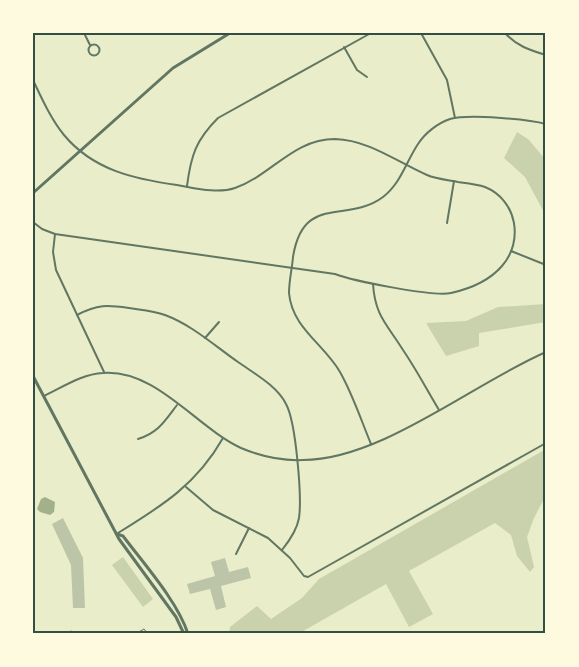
<svg xmlns="http://www.w3.org/2000/svg" width="579" height="667" font-family="'Work Sans',sans-serif">
<style>
.green{fill:#cad2ad}
.water{fill:#a3b18a}
.lines{fill:none;stroke-linecap:round;stroke-linejoin:round}
.stream{stroke:#a3b18a;stroke-width:1.5}
.building{fill:#bcc5a7}
.service{stroke:#617663;stroke-width:1}
.minor{stroke:#617663;stroke-width:2}
.tertiary{stroke:#617663;stroke-width:3}
.neatline{fill:none;stroke:#344e41;stroke-width:2}
</style>
<rect width="100%" height="100%" fill="#e9edc9"/>
<g class="green">
<polygon points="517,132 528,139 546,160 546,216 525,177 504,158"/>
<polygon points="546,304 546,322 479,333 479,346 446,356 426,323 466,321 498,307"/>
<polygon points="546,449 546,495 534,518 527,537 534,567 530,572 517,556 511,535 495,523 409,571 433,614 409,627 386,584 298,634 229,634 230,627 257,606 271,619 302,598 319,579"/>
<polygon points="123,557 153,599 143,607 112,565"/>
</g>
<polygon class="water" points="45,497 55,502 54,512 50,515 40,512 37,509 41,499"/>
<g class="lines">
<polyline class="stream" points="71,634 71,631"/>
</g>
<g class="building">
<polygon points="63,518 83,558 85,608 73,608 71,565 52,524"/>
<polygon points="225,558 229,572 248,567 251,578 221,586 226,607 216,610 210,589 190,594 187,584 215,576 211,562"/>
</g>
<g class="lines">
<polyline class="service" points="135,634 144,629 148,634"/>
<g class="minor">
<polyline points="84,33 90,45"/>
<polyline points="421,33 447,80 455,118"/>
<path d="M505,33C517,46 529,50 546,55"/>
<circle cx="94" cy="50" r="5.5"/>
<polyline points="344,47 357,70 367,77"/>
<path d="M33,80C42,99 51,119 64,135C93,170 134,179 177,185C195,188 217,194 235,188C272,175 293,139 335,139C369,140 397,162 427,175C436,179 448,180 458,182C466,183 477,184 485,187C517,200 524,241 502,266C489,281 469,289 451,293C434,297 353,281 335,274L55,234L42,229L33,222"/>
<path d="M187,186C191,155 196,140 218,118L371,33"/>
<polyline points="447,223 454,181"/>
<polyline points="55,234 53,252 56,270 104,372"/>
<polyline points="511,251 546,265"/>
<path d="M373,284C375,316 387,324 403,350C416,369 427,390 439,410"/>
<path d="M77,315C98,304 107,305 129,308C142,310 154,311 165,315C192,325 215,346 238,362C255,374 277,386 286,404C296,422 302,497 299,518C297,530 290,540 282,550"/>
<polyline points="205,338 219,322"/>
<path d="M44,396C63,387 82,374 103,373C156,369 196,427 241,448C260,456 281,461 303,460C381,460 474,383 546,352"/>
<path d="M138,439C158,433 165,421 177,405"/>
<path d="M371,444C361,420 353,395 340,372C324,344 292,328 289,293C289,281 292,269 293,257C303,193 347,224 383,197C401,183 406,162 418,144C425,133 438,123 450,119C468,114 528,119 546,124"/>
<polyline points="186,487 213,510 268,538 290,558 304,576 308,577 546,443"/>
<path d="M118,533C162,506 197,484 223,438"/>
<polyline points="236,554 249,528"/>
</g>
<g class="tertiary">
<polyline points="33,193 173,68 230,33"/>
<polyline points="33,376 119,539 176,617 184,634"/>
<path d="M117,534L123,536C144,564 178,602 188,634"/>
</g>
</g>
<rect width="579" height="667" fill="none" stroke="#fefae0" stroke-width="69"/>
<rect x="34" y="34" width="510" height="598" class="neatline"/>
</svg>
